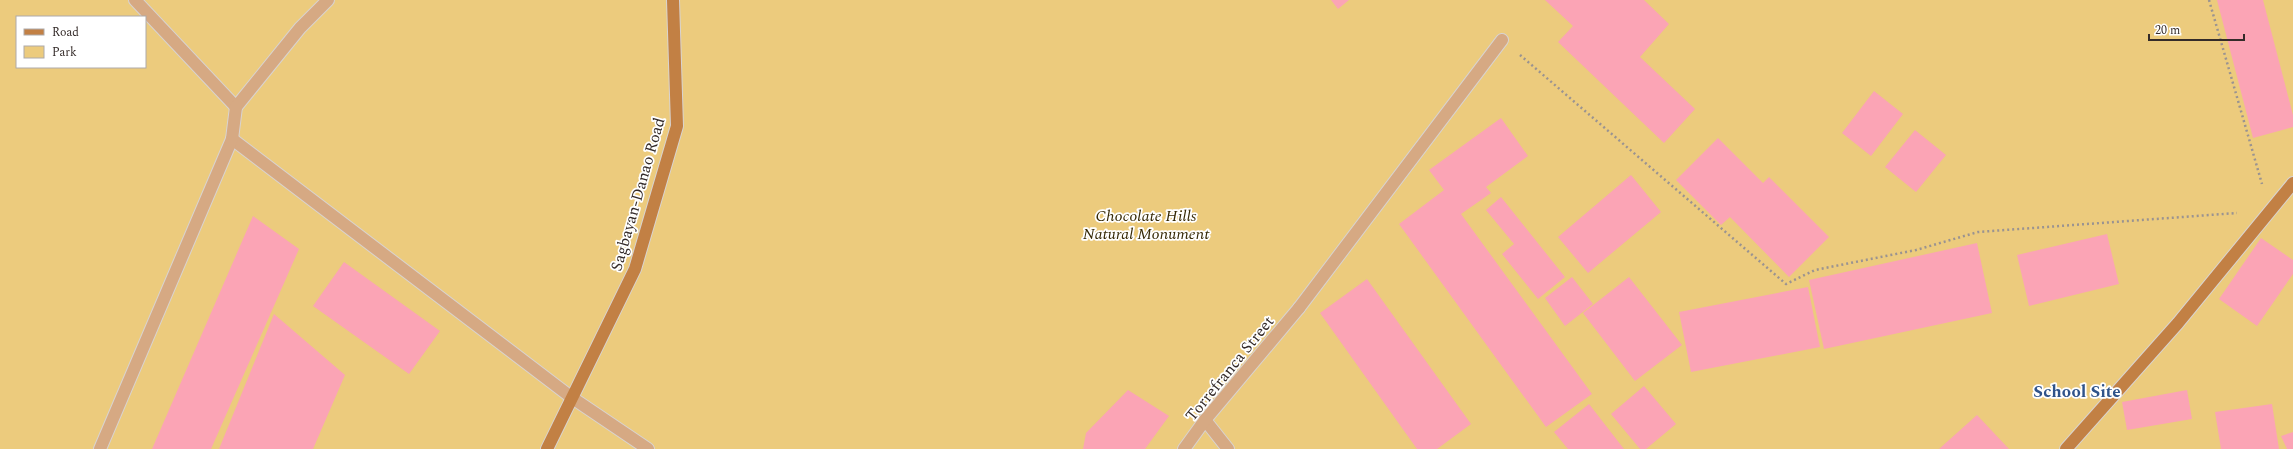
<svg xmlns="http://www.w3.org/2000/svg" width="2293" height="449" font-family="Spectral,serif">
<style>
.green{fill:#eccb7d;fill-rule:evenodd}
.building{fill:#fba4b5}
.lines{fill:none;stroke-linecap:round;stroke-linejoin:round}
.lane-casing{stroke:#d8d3d1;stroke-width:14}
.street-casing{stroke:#d8d3d1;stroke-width:14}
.secondary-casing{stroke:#d8d3d1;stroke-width:14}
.path{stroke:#9a9391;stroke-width:2.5;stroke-dasharray:2 3;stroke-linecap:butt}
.lane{stroke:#d6a983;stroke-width:12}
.street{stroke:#d6a983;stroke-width:12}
.secondary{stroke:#c28044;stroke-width:12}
.labels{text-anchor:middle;stroke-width:3.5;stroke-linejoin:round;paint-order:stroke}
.street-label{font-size:16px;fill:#342b29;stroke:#fff}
.park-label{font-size:16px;font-style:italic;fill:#362905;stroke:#fff}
.neighbourhood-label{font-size:17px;font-weight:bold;fill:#2f538a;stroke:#fff}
</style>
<rect width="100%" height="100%" fill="#fcf8f6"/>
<path class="green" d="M0,0H2293V449H0ZM17,17H145V67H17Z"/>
<g class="building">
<polygon points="1331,0 1349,0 1338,9"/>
<polygon points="1545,0 1644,0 1669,24 1640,57 1695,109 1664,143 1558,42 1573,26"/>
<polygon points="2217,0 2263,0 2293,115 2293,127 2253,138"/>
<polygon points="1874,91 1903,114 1871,156 1842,133"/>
<polygon points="1501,118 1528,156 1486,187 1491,193 1461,214 1592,394 1546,427 1399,224 1444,190 1429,170"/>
<polygon points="1915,130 1946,155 1916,192 1885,167"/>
<polygon points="1718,138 1763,183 1769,177 1829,237 1789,277 1730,217 1721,225 1676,180"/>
<polygon points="1631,175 1661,212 1588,273 1558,237"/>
<polygon points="1501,197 1565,277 1538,299 1502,254 1514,244 1486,210"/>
<polygon points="253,216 299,249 211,449 152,449"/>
<polygon points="2107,234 2119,284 2029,306 2017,255"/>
<polygon points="2261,238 2293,260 2293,274 2257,326 2219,299"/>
<polygon points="1977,243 1992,313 1824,349 1809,280"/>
<polygon points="344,262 440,331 409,374 313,306"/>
<polygon points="1572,277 1593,304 1565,326 1545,298"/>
<polygon points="1629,277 1682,345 1635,381 1583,313"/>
<polygon points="1367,279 1471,424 1437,449 1417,449 1320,313"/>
<polygon points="1808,287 1820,347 1691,372 1679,312"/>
<polygon points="274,314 345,375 313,449 219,449"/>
<polygon points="1644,386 1676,424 1646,449 1640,449 1611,414"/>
<polygon points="1128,390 1169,416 1145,449 1083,449 1086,433"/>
<polygon points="2187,390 2192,419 2127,430 2122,402"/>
<polygon points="1589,404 1624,449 1568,449 1554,432"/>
<polygon points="2272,404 2279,449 2221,449 2215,412"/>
<polygon points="1977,415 2009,449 1939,449"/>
<polygon points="2293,432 2293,449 2287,449 2281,436"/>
</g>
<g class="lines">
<defs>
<polyline id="lane" points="1299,308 1502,40"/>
<g id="street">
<polyline points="135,0 236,107"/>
<polyline points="232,139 571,397 648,449"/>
<polyline points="1205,420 1228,449"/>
<polyline points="100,449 232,139 236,107 300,28 328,0"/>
<polyline points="1184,449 1205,420 1299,308"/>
</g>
<g id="secondary">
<polyline points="547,449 635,269 677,126 673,0"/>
<polyline points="2066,449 2178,323 2293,183"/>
</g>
</defs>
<use href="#lane" class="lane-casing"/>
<use href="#street" class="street-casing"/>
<use href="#secondary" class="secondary-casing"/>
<g class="path">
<polyline points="2209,0 2262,184"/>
<polyline points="1520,55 1786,284 1815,270 1916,250 1978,232 2237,213"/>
</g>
<use href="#lane" class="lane"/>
<use href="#street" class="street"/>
<use href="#secondary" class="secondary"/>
</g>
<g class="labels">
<g class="street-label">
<text transform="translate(637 194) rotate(-74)" y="6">Sagbayan-Danao Road</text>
<text transform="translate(1229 368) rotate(-51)" y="6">Torrefranca Street</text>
</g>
<g class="park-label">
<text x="1146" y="221">Chocolate Hills<tspan x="1146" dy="18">Natural Monument</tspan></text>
</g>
<g class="neighbourhood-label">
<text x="2077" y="397">School Site</text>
</g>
</g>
<rect x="16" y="16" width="130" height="52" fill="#ffffff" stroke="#aeaaa9"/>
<rect x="24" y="29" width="20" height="6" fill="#c28044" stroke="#aeaaa9"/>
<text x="52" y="36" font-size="12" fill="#342b29">Road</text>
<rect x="24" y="46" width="20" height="12" fill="#eccb7d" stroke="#aeaaa9"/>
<text x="52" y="56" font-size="12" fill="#342b29">Park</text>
<path d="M2149 34v6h95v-6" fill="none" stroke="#342b29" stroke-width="2"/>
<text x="2155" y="34" font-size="12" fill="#342b29" stroke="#ffffff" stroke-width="3" paint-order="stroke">20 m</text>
</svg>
